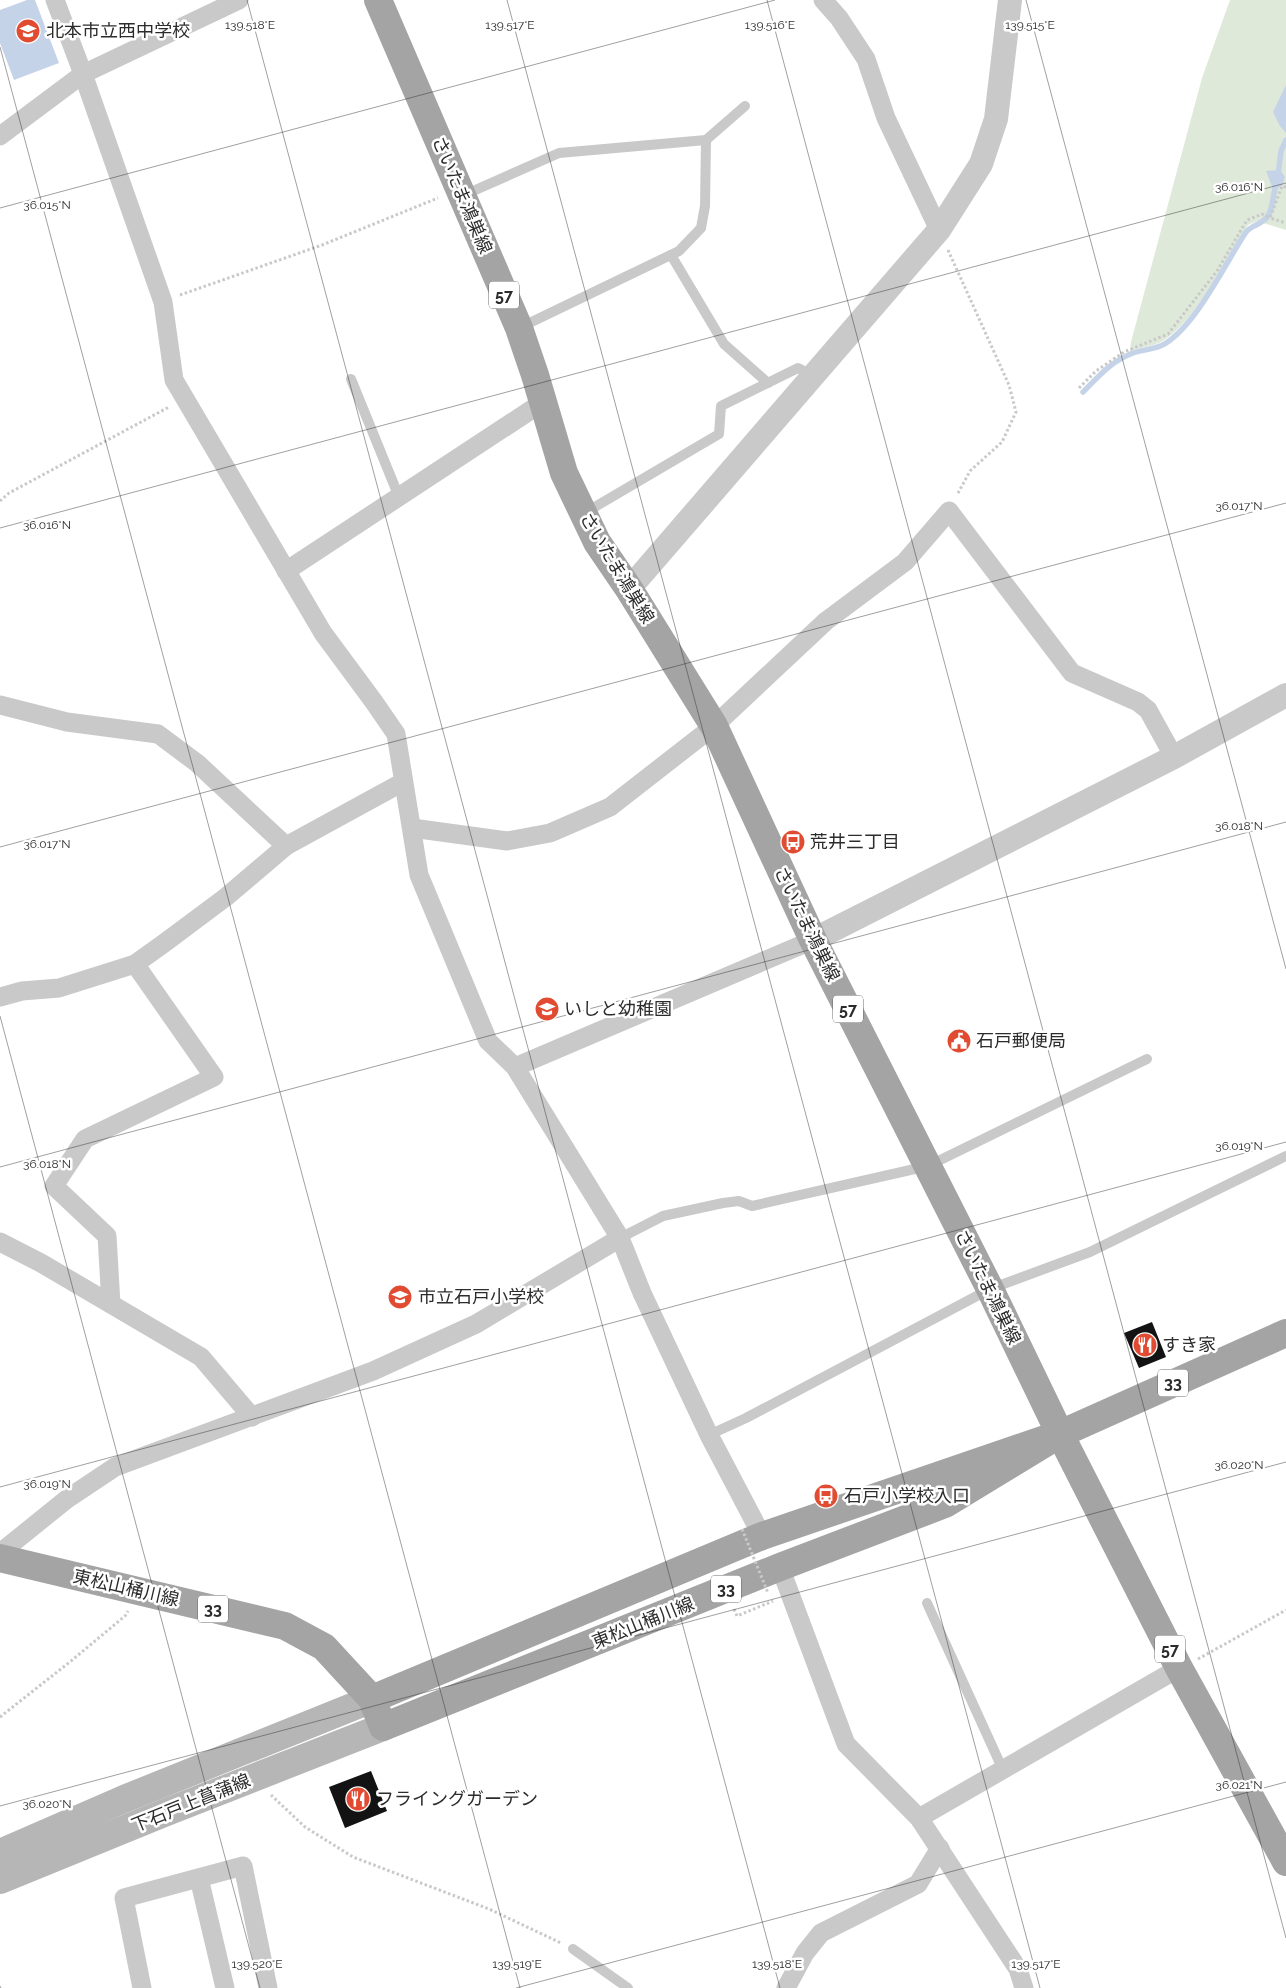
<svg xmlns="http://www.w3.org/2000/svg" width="1286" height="1988" font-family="Raleway,'Noto Sans JP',sans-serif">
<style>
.green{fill:#dee9d9}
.water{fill:#c5d3e9}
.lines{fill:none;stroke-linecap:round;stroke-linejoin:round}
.stream{stroke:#c5d3e9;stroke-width:5.5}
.building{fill:#131313}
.path{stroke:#c9c9c9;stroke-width:3;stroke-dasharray:2.5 2.5;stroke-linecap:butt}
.service{stroke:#c9c9c9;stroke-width:10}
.minor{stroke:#c9c9c9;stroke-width:19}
.tertiary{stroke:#c9c9c9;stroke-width:24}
.secondary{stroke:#b6b6b6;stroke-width:28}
.primary{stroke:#a4a4a4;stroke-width:28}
.path-bridge{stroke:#c9c9c9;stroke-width:3;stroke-dasharray:2.5 2.5;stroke-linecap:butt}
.ticks{fill:none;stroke:#2c2c2c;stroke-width:1;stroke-opacity:0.45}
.labels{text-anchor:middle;stroke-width:5;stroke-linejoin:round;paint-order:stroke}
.shield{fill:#fff;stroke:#6b6b6b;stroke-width:1}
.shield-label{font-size:16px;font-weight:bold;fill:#2c2c2c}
.poi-label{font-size:18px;fill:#2c2c2c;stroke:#fff;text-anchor:start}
.street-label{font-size:18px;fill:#2c2c2c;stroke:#fff}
.ticks-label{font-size:12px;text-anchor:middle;fill:#2c2c2c;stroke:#fff;stroke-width:5;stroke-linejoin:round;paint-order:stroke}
</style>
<rect width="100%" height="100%" fill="#fff"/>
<path class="green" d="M1230,0H1286V230L1257,221L1248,225C1229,256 1190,332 1156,344C1148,347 1138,348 1130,351L1131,342L1202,78Z"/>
<g class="water">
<polygon points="27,0 35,0 59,63 14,80 0,43 0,10"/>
<polygon points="1286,85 1286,133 1280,126 1273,112"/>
<polygon points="1280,170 1285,177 1282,186 1279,187 1274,192 1266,171"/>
</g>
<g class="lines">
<g class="stream">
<polyline points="1278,176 1281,151 1286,140"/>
<path d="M1083,392C1100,375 1110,362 1133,353C1144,349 1156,350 1166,343C1197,323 1225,264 1246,232C1252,224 1264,225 1269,214C1273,206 1273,194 1276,185"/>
</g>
</g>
<g class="building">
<polygon points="1152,1322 1166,1357 1139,1368 1124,1333"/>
<polygon points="371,1771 387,1811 345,1828 329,1787"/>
</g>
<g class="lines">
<g class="path">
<polyline points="1286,187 1282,186 1270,218 1286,223"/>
<polyline points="948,250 1009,385 1016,412 1002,442 970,471 957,495"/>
<polyline points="180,295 322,245 438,198"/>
<polyline points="1079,388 1096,371 1124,352 1168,334 1217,271 1247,220 1262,214 1270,218"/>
<polyline points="0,501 9,493 169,407"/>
<polyline points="734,1609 737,1616 773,1601"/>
<polyline points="1198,1659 1286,1610"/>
<polyline points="0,1717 71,1661 125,1616 128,1611"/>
<polyline points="271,1795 305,1827 353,1857 489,1909 561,1943"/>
</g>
<g class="service">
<polyline points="464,195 559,153 706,140"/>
<polyline points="671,255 724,344 768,383"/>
<polyline points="519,328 679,251 701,228 705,206 706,140 745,106"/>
<polyline points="351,379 399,497"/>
<polyline points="593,508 719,434 721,406 798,368 813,376"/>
<polyline points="620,1238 663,1216 723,1203 739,1201 752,1206 928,1166 1147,1059"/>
<polyline points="709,1435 746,1418 990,1289 1090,1252 1286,1156"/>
<polyline points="927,1603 1003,1770"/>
<polyline points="573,1949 628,1988"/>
</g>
<g class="minor">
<polyline points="55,0 83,74 163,302 174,380 323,633 374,702 396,734 419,875 488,1041 515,1067 620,1238 642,1293 709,1435 762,1536"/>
<polyline points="823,0 839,18 866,59 886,118 939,230"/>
<polyline points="0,136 83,74 239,0"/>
<polyline points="286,571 543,402"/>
<polyline points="0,705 67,722 158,734 197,763 286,846"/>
<polyline points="412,828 507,841 550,833 610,807 714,726 826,621 905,562 949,511 1072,673 1138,702 1148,710 1174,757"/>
<polyline points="0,997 22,991 59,988 135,964 163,944 226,897 286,846 403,782"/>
<polyline points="515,1067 813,940"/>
<polyline points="0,1242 41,1263 201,1357 252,1417"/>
<polyline points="111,1304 107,1236 54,1186 85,1139 214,1077 135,964"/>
<polyline points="0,1553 67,1499 115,1467 373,1371 476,1324 620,1238"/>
<polyline points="780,1567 846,1744 919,1818 1018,1969 1024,1988"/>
<polyline points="919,1818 1179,1668"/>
<polyline points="199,1878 225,1988"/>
<polyline points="142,1988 124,1898 243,1866 268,1988"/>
<polyline points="786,1988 805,1953 821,1933 918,1884 940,1848"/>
</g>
<g class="tertiary">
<polyline points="629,589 939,230 981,164 996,119 1010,0"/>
<polyline points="813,940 1174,757 1286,695"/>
</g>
<g class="secondary">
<polyline points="0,1853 124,1799 372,1699"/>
<polyline points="0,1880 164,1813 383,1727"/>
</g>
<g class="primary">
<polyline points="378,0 519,328 535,375 564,473 597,542 629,589 714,726 813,940 990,1289 1060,1434 1179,1668 1286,1862"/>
<polyline points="0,1558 285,1626 324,1647 372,1699 383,1727 780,1567 945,1504 1060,1434"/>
<polyline points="372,1699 762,1536 1060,1434 1286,1333"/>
</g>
<polyline class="path-bridge" points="742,1529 768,1593"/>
</g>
<path class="ticks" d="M247,0L780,1988M507,0L1040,1988M767,0L1286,1938M1026,0L1286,969M0,47L520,1988M0,208L775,0M0,528L1286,183M0,847L1286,503M0,1016L260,1988M0,1167L1286,822M0,1487L1286,1142M0,1806L1286,1462M0,1986L1,1988M516,1988L1286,1782"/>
<defs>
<symbol id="school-disc" viewBox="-11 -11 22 22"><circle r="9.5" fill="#e04b31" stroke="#fff"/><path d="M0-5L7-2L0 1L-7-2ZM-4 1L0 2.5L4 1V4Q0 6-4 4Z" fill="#fff"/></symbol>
<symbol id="bus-disc" viewBox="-11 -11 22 22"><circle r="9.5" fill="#e04b31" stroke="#fff"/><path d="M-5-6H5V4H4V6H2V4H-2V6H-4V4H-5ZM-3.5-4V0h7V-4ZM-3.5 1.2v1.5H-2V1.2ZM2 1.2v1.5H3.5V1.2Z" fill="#fff"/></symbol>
<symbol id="civic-disc" viewBox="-11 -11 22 22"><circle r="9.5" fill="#e04b31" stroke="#fff"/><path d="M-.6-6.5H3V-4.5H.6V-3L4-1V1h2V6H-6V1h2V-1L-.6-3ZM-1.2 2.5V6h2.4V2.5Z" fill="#fff"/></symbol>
<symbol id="restaurant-disc" viewBox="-11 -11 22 22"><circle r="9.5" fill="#e04b31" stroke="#fff"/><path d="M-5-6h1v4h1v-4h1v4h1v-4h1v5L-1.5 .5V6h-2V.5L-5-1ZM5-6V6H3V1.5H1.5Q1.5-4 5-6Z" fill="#fff"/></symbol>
</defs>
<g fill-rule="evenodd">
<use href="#school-disc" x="14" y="17" width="28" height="28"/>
<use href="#bus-disc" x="779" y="828" width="28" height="28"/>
<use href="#school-disc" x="533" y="995" width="28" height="28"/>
<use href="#civic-disc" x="945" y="1027" width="28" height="28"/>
<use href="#school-disc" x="386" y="1283" width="28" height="28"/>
<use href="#restaurant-disc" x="1131" y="1331" width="28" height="28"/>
<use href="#bus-disc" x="812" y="1482" width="28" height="28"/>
<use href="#restaurant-disc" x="344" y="1785" width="28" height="28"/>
</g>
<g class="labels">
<g class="shield">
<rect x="489" y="281.5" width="30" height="27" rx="4"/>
<rect x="833" y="995.5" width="30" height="27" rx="4"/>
<rect x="1158" y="1369.5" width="30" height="27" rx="4"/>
<rect x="711" y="1575.5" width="30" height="27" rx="4"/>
<rect x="198" y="1595.5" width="30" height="27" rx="4"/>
<rect x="1155" y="1635.5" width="30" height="27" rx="4"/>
</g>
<g class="shield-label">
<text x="504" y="301">57</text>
<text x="848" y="1015">57</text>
<text x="1173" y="1389">33</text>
<text x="726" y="1595">33</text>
<text x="213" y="1615">33</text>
<text x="1170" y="1655">57</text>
</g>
<g class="poi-label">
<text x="46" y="37">北本市立西中学校</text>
<text x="810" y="848">荒井三丁目</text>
<text x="564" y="1015">いしと幼稚園</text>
<text x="976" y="1047">石戸郵便局</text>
<text x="418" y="1303">市立石戸小学校</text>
<text x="1162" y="1351">すき家</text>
<text x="844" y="1502">石戸小学校入口</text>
<text x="376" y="1805">フライングガーデン</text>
</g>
<g class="street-label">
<text transform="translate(462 195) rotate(67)" y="6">さいたま鴻巣線</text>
<text transform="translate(617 568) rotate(59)" y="6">さいたま鴻巣線</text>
<text transform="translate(807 924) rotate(64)" y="6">さいたま鴻巣線</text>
<text transform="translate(988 1287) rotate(64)" y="6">さいたま鴻巣線</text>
<text transform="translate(126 1588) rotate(13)" y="6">東松山桶川線</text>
<text transform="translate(643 1623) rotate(-22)" y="6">東松山桶川線</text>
<text transform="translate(191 1803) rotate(-22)" y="6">下石戸上菖蒲線</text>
</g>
</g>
<g class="ticks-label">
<text x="250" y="29">139.518°E</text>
<text x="510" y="29">139.517°E</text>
<text x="770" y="29">139.516°E</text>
<text x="1030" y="29">139.515°E</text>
<text x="1239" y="191">36.016°N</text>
<text x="47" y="209">36.015°N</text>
<text x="1239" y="510">36.017°N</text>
<text x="47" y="529">36.016°N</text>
<text x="1239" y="830">36.018°N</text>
<text x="47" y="848">36.017°N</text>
<text x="1239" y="1150">36.019°N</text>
<text x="47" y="1168">36.018°N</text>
<text x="1239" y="1469">36.020°N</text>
<text x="47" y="1488">36.019°N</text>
<text x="1239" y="1789">36.021°N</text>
<text x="47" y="1808">36.020°N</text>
<text x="257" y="1968">139.520°E</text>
<text x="517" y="1968">139.519°E</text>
<text x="777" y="1968">139.518°E</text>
<text x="1036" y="1968">139.517°E</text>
</g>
</svg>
